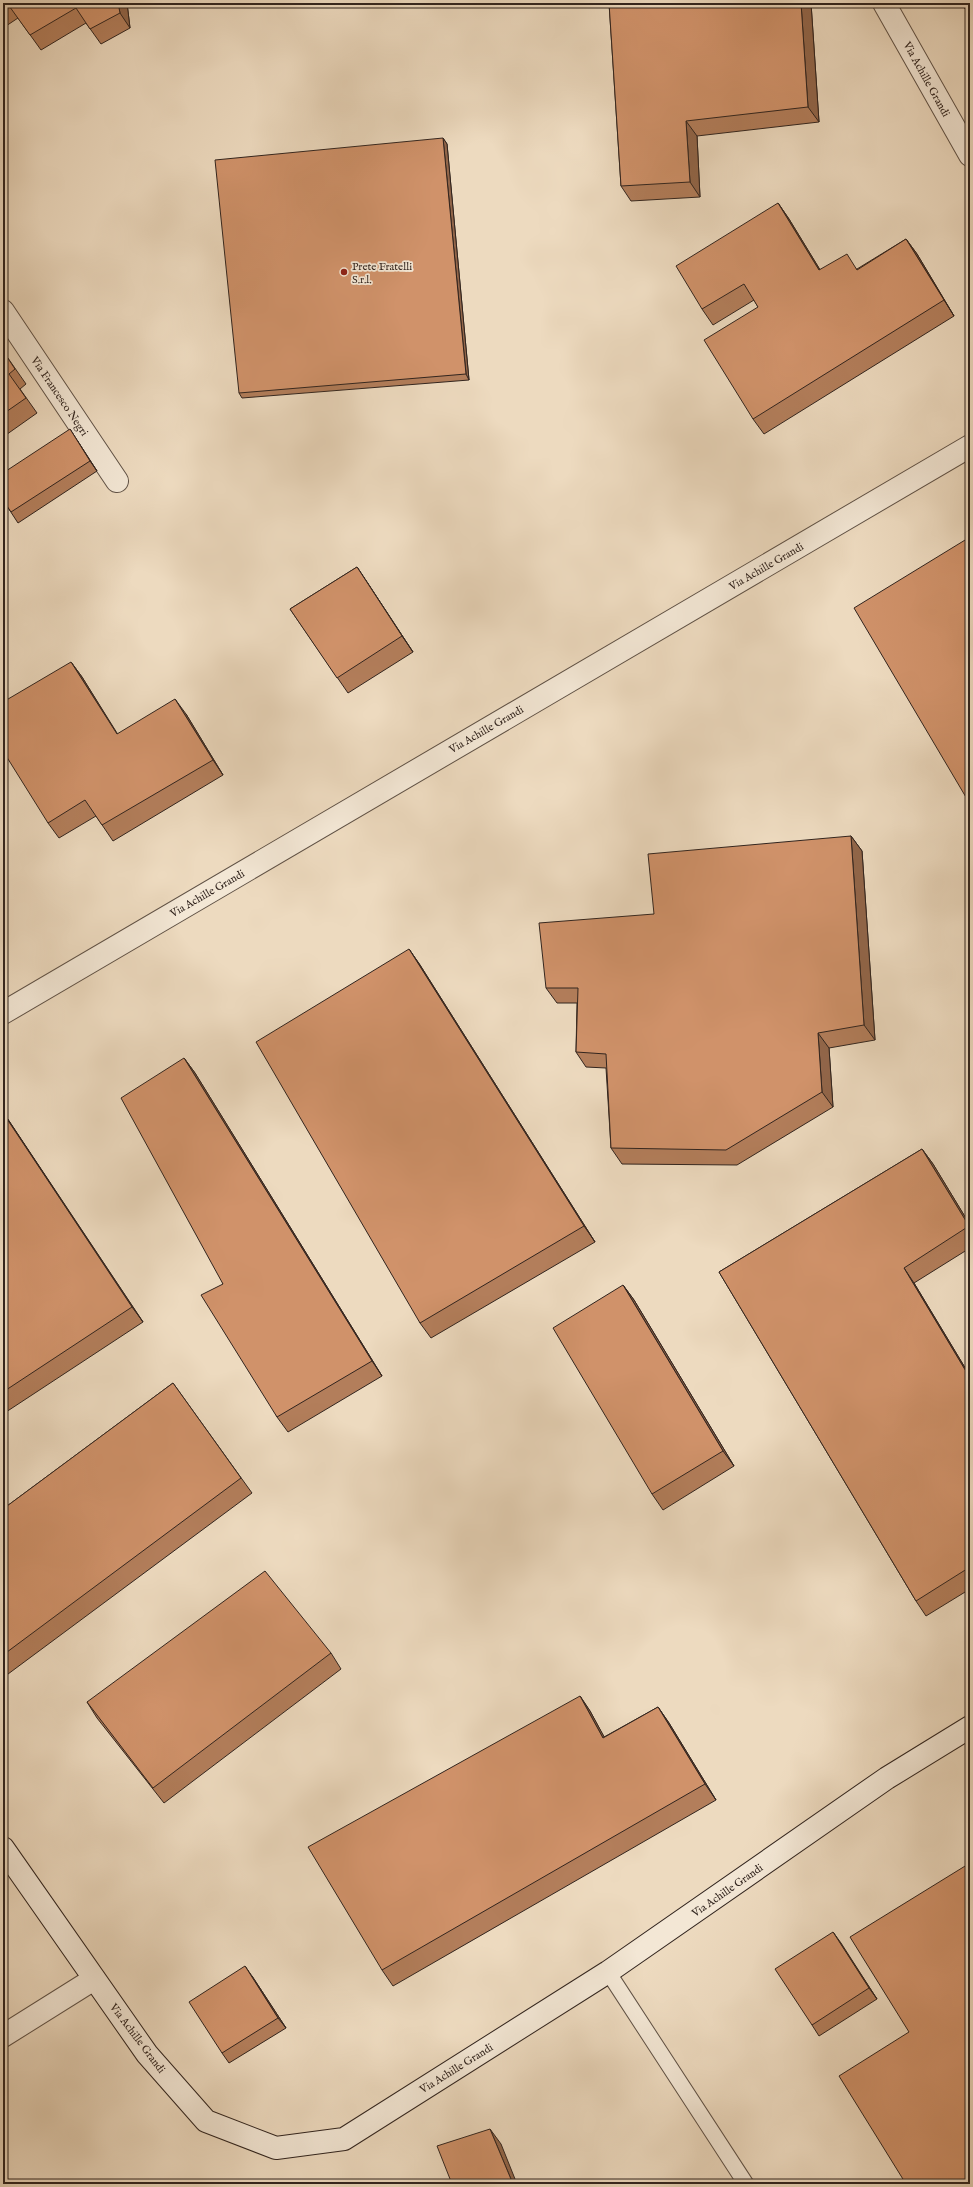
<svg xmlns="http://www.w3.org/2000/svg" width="973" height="2187" font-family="'IM FELL English',serif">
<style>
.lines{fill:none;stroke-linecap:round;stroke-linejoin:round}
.lane-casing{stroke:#605246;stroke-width:17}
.street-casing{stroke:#605246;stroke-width:24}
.secondary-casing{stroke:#31241e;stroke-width:24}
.lane{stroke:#f3e7d5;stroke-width:15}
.street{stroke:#f3e7d5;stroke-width:22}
.secondary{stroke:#f3e7d5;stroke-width:22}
.wall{fill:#b37e5b;stroke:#31241e}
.shaded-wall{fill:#92664a;stroke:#31241e}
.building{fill:#d0926a;stroke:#31241e}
.poi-dot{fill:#8f2418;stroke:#f3e7d5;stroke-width:1.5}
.labels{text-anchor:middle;stroke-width:3.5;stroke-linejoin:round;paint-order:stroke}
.street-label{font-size:11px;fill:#31241e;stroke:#f3e7d5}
.poi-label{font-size:11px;fill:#31241e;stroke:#f3e7d5;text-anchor:start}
</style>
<rect width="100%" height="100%" fill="#eddabf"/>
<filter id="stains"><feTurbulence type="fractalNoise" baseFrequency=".005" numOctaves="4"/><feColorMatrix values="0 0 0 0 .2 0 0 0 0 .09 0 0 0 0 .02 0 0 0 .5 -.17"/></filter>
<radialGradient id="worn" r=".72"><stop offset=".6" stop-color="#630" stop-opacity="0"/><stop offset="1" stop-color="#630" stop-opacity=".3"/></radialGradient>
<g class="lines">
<defs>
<polyline id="lane" points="608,1972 746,2184"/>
<g id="street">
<polyline points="884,3 970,155"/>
<polyline points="3,311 117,481"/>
<polyline points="3,1013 970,446"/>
<polyline points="3,2036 94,1979"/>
</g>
<polyline id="secondary" points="3,1848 147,2054 206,2121 276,2148 344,2139 608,1972 887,1778 970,1727"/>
</defs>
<use href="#lane" class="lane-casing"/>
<use href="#street" class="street-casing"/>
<use href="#secondary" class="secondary-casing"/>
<use href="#lane" class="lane"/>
<use href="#street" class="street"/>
<use href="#secondary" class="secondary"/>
</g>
<g class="wall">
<polygon points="3,3 127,3 130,28 101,44 86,23 41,50 18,18 3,28"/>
<polygon points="609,3 811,3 819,122 697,136 700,197 631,201 621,186"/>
<polygon points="443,138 447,144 469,380 242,398 239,393"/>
<polygon points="778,203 789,219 820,270 857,269 906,239 917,254 954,316 764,434 753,419 758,307 754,300 713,325 702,309"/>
<polygon points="3,351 26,384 20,389 37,413 3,437"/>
<polygon points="77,440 97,471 18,523 3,500"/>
<polygon points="357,567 367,582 413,652 348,693 290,609"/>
<polygon points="71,662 82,677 117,734 186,714 223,775 113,841 96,816 59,838 48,823"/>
<polygon points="851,836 862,851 875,1040 829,1048 833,1107 737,1165 622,1164 611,1148 606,1068 586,1067 576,1052 577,1003 557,1003 546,988 654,914"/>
<polygon points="3,886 7,894 3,896"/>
<polygon points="409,949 420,965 595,1242 431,1338 420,1323"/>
<polygon points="184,1058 195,1073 382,1376 288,1432 277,1417 223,1284"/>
<polygon points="3,1112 143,1322 3,1414"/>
<polygon points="922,1149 933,1164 970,1225 970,1248 914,1283 970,1376 970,1589 926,1616 916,1601 719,1272"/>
<polygon points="623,1285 634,1300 734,1466 663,1510 652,1494"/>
<polygon points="173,1383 252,1493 4,1677 3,1676 3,1509"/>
<polygon points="331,1653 341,1669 164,1803 97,1718 87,1702"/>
<polygon points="580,1696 590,1711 604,1737 658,1707 669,1723 716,1800 393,1986 382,1970"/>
<polygon points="833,1932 877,1999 819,2036 812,2025"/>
<polygon points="252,1976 286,2028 229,2063 222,2053"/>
</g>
<g class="shaded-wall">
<polygon points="118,3 127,3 130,28 120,13"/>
<polygon points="801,3 811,3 819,122 808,107"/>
<polygon points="686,121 697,136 700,197 690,182"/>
<polygon points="443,138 447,144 469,380 466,374"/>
<polygon points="778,203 789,219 830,286 819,270"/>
<polygon points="906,239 917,254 954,316 944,300"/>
<polygon points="70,429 77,440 97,471 90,461"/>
<polygon points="357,567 367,582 413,652 402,636"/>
<polygon points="71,662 82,677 127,749 117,734"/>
<polygon points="175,699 186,714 223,775 213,760"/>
<polygon points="851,836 862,851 875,1040 864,1025"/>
<polygon points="409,949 420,965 595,1242 584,1226"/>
<polygon points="818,1033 829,1048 833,1107 822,1092"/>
<polygon points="184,1058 195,1073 382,1376 372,1361"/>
<polygon points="3,1112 143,1322 132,1307"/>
<polygon points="922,1149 933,1164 970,1225 970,1228"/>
<polygon points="904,1268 914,1283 970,1376 970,1378"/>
<polygon points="623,1285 634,1300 734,1466 723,1451"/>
<polygon points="580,1696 590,1711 613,1753 603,1738"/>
<polygon points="658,1707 669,1723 716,1800 705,1784"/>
<polygon points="833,1932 841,1943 877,1999 869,1988"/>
<polygon points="245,1966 252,1976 286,2028 278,2018"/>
<polygon points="490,2129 501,2144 517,2184 513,2184"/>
</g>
<g class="building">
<polygon points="3,3 118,3 120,13 90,29 76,8 30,35 7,3 3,6"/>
<polygon points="609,3 801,3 808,107 686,121 690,182 621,186"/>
<polygon points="961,3 970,3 970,16"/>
<polygon points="443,138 466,374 239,393 215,160"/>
<polygon points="778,203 819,270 847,254 857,270 906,239 944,300 753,419 704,340 758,307 744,284 702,309 676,266"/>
<polygon points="3,351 15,369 9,374 26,398 3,414"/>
<polygon points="70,429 90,461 11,512 3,500 3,473"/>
<polygon points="970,537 970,804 854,608"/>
<polygon points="357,567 402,636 337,678 290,609"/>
<polygon points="71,662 117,734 175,699 213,760 102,825 85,800 48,823 3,751 3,702"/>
<polygon points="851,836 864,1025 818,1033 822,1092 726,1150 611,1148 606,1054 576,1052 578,988 546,988 539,923 654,914 648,854"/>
<polygon points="409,949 584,1226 420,1323 256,1042"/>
<polygon points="184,1058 372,1361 277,1417 201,1295 223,1284 121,1098"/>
<polygon points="3,1113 132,1307 3,1392"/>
<polygon points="922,1149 969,1226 904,1268 970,1378 970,1567 916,1601 719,1272"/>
<polygon points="623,1285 723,1451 652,1494 553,1328"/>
<polygon points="173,1383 241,1478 3,1655 3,1509"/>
<polygon points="265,1571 331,1653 153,1788 87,1702"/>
<polygon points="580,1696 603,1738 658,1707 705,1784 382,1970 308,1847"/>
<polygon points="970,1863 970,2184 906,2184 839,2076 909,2032 850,1937"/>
<polygon points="833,1932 869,1988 812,2025 775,1969"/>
<polygon points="245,1966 278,2018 222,2053 189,2002"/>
<polygon points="490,2129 513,2184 452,2184 437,2146"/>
</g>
<circle class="poi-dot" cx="344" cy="272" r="4"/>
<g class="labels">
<g class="street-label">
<text transform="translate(927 79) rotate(61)" y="4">Via Achille Grandi</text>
<text transform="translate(60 396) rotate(56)" y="4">Via Francesco Negri</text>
<text transform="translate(766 566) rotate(-30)" y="4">Via Achille Grandi</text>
<text transform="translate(486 729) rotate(-30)" y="4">Via Achille Grandi</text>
<text transform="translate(207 893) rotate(-30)" y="4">Via Achille Grandi</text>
<text transform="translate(727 1890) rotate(-35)" y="4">Via Achille Grandi</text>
<text transform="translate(138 2038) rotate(53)" y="4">Via Achille Grandi</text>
<text transform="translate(456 2068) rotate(-32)" y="4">Via Achille Grandi</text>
</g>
<g class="poi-label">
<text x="352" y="270">Prete Fratelli<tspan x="352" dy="13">S.r.l.</tspan></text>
</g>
</g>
<rect width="973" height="2187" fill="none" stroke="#eddabf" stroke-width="16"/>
<rect x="4" y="4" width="965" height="2179" fill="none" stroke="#31241e" stroke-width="2"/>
<rect x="8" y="8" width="957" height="2171" fill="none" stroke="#31241e"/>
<rect width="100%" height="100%" filter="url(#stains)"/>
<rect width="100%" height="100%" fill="url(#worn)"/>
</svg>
